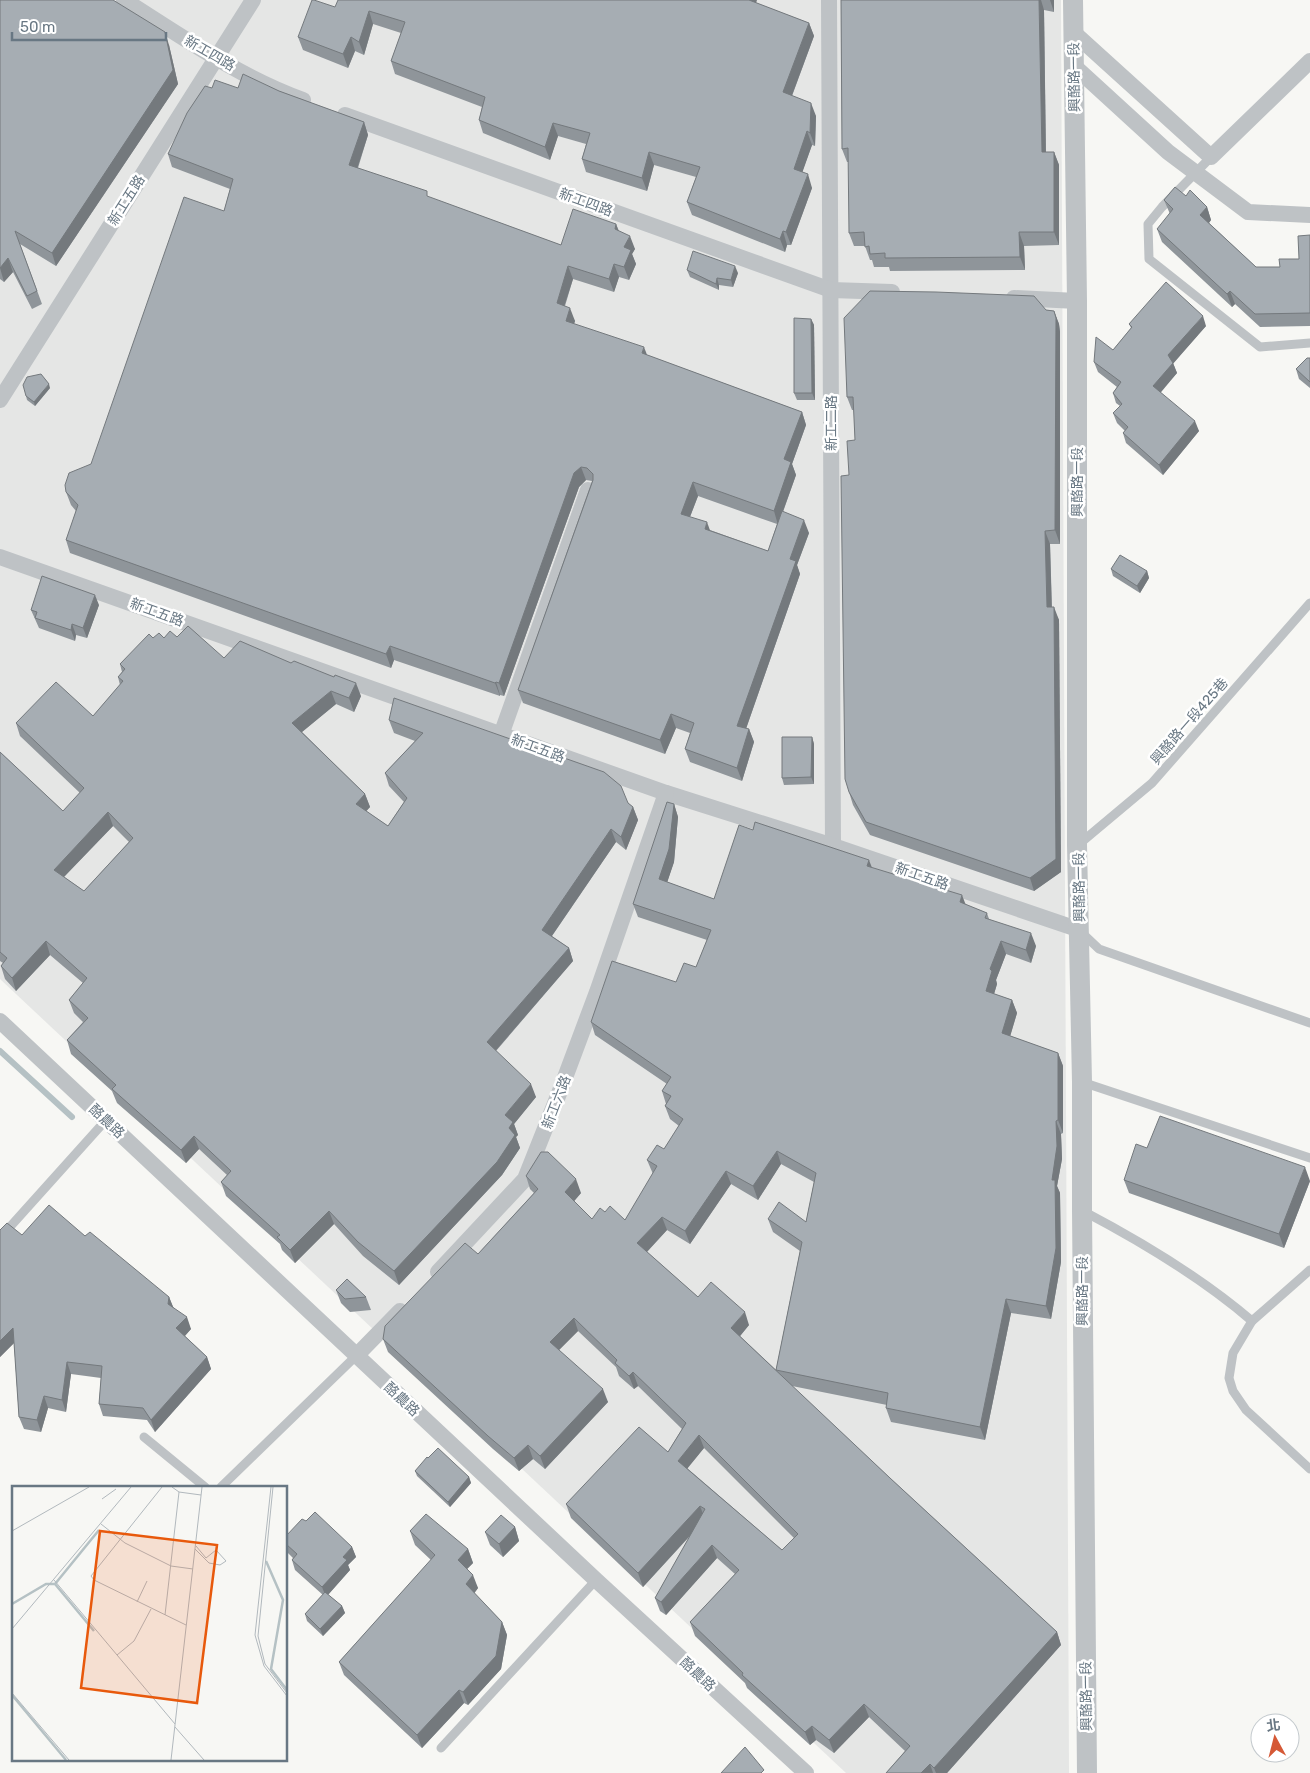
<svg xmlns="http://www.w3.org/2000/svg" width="1310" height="1773" font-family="Rubik,'Noto Sans TC',sans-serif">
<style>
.built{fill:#e5e6e5}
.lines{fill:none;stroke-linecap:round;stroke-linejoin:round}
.stream{stroke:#b5c1c4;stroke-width:6}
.service{stroke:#bec2c5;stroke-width:9}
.minor{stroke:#bec2c5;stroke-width:16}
.tertiary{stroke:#bec2c5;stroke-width:20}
.wall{fill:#8f959a;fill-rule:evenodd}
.shaded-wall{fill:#74797d}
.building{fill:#a6adb3;stroke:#74797d;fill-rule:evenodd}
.labels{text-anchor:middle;stroke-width:5;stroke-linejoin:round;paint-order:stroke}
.street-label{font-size:14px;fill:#687783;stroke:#fff}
.inset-river{fill:none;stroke:#b5c1c4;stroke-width:2.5}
.inset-road{fill:none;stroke:#b1b8bd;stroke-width:1}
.view{fill:#e8590c;fill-opacity:0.15;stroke:#e8590c;stroke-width:2.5}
.inset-edge{fill:none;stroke:#687783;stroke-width:2.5}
</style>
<rect width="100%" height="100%" fill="#f7f7f4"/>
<polygon class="built" points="0,0 1061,0 1069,1773 846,1773 0,979"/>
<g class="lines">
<polyline class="stream" points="0,1051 72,1117"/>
<g class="service">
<polyline points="1211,157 1162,207 1148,224 1149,259 1260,347 1310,343"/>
<polyline points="1078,845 1152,783 1310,603"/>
<polyline points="1080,931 1099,949 1310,1023"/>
<polyline points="1082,1082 1310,1158"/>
<path d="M1083,1211C1142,1242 1201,1277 1252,1321"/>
<polyline points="0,1238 106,1120"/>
<polyline points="1310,1270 1252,1321 1233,1353 1229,1378 1233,1391 1246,1410 1310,1469"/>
<polyline points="144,1437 205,1487"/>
<polyline points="221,1487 356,1356"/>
<polyline points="441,1748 596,1580"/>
</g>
<g class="minor">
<path d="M124,0C181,36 239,77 303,100"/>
<polyline points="829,0 833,846"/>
<polyline points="1073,32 1211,157 1310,61"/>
<polyline points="1074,66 1168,152 1248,212 1310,215"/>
<polyline points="345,115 831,290 892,292"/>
<polyline points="1014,298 1077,301"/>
<polyline points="0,400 253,0"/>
<polyline points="0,557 666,793 833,846 1080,930"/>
<polyline points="501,735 588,490"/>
<polyline points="0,1021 596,1580 806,1773"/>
<polyline points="438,1272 525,1179 560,1091 597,992 666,793"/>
<polyline points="356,1356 400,1311"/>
</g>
<polyline class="tertiary" points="1073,0 1077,301 1077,845 1082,1082 1082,1210 1087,1773"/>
</g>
<g class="wall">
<polygon points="0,0 169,45 178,84 56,266 20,244 42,304 32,309 13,272 4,282 0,279"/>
<polygon points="841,0 1054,0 1054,12 1044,10 1046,152 1054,152 1059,165 1059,245 1024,246 1025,270 890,271 889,267 874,267 872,260 870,260 865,246 854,246 849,233 849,162 847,162 842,149"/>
<polygon points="756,3 809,23 814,36 792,96 816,116 815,146 812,145 802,172 812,188 791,245 787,245 785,252 692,215 687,202 696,177 654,165 647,191 586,172 582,159 586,144 558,136 550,160 483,133 479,120 482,107 395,74 391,61 401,33 373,24 364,55 355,51 348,68 303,50 298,37 335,7"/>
<path d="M212,88H238L279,91L364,122L368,135L358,168L429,198L561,245L616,224L619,231L635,249L632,254L636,264L629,280L619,277L614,292L573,279L565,306L575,321L574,324L647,355L802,412L806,425L792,464L796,475L783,512L809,533L797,565L800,574L746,729H749L754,742L742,781L690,762L685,749L690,733L676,728L665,754L523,703L518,690L592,481L586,480L579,487L504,696L500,695V696L394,660L391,668L70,553L66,540L76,511L71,505L66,492L91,464L224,211L230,189L172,167L168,154ZM698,496L777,524L768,551L710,530L690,517Z"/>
<polygon points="1186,196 1207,207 1211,220 1209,223 1256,267 1280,267 1299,259 1310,235 1310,326 1260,327 1235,304 1232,307 1162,242 1157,229 1170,214 1164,200"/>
<polygon points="687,270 738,273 733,287 719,285 719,290 690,277"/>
<polygon points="1046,310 1054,311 1059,324 1060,332 1060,544 1050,544 1052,607 1059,620 1061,872 1034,891 870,835 853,805 849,792 849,475 855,440 854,410 852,410 847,397"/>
<polygon points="811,319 814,325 815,400 797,400 794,393"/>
<polygon points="1129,324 1206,326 1173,363 1177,373 1160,392 1199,431 1163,475 1126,443 1123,433 1125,431 1117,423 1113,413 1120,406 1116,403 1113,393 1117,387 1098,372 1094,362 1113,350 1131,328"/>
<polygon points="1310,358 1310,388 1299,379 1296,369"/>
<polygon points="50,388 35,406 27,400 26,396"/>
<polygon points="1111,569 1147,571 1149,578 1140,593 1113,576"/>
<polygon points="99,605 87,638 76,635 75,641 39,628 31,610"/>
<path d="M177,637L224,658L361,696L354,712L336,704L302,732L365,794L370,807L366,811L388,826L404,802L389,786L385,773L415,741L394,733L389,720L628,803L633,807L638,820L626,850L616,842L552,936L569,948L573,961L496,1051L536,1097L514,1124L518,1135L516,1137L520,1148L502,1175L399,1285L363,1256L334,1224L295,1263L282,1250L280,1244L226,1196L221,1182L227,1175L199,1149L186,1163L117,1103L112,1091L71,1054L67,1040L83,1022L74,1013L69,1000L83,983L50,955L16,991L5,979L1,966L3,963L0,961V752L63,811L80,793L20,736L16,723L93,716L120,685L118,677L122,672L120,664L153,638ZM113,826L129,842L84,891L64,877Z"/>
<polygon points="812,737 814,744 814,784 784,785 782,778"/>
<path d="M674,804L678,817L674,862L667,882L714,899L753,830L871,868L987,913L989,919L1036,946L1031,963L1006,954L996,980L997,984L994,994L1012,1000L1017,1013L1010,1036L1058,1053L1063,1066V1133L1061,1134L1062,1159L1057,1186L1060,1193L1061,1262L1051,1319L1011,1313L985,1440L891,1422L886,1408L887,1405L792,1386L890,1478L1057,1632L1061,1645L947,1773H886L905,1751L869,1717L834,1753L816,1740L810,1745L747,1688L745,1683L695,1636L690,1622L735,1574L717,1558L666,1615L660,1611L655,1598L690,1536L643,1587L571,1518L566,1504L668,1452L682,1429L638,1386L634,1389L619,1376L616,1367L578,1331L559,1350L608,1402L545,1469L533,1459L519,1471L493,1449L388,1352L383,1339L478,1254L534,1193L530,1189L526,1176L581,1193L574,1201L592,1219L605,1212L625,1220L653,1174L647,1160L664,1149L679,1126L670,1119L665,1106L666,1104L662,1091L667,1084L595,1035L591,1022L676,982L696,967L707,940L638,917L633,904ZM781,1164L814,1182L806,1222L768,1219L773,1232L800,1251L776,1370L740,1336L749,1325L698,1297L647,1252L667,1230L690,1244L731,1184L758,1200ZM704,1448L794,1538L782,1550L687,1468Z"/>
<polygon points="1147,1148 1310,1181 1284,1248 1129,1193 1124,1180"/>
<polygon points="0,1230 22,1235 85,1236 169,1297 173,1307 191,1329 185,1336 207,1357 211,1369 155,1432 147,1420 103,1416 99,1404 101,1378 71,1374 66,1412 48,1408 41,1432 24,1429 19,1417 14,1343 0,1357"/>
<polygon points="336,1290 366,1297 371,1310 350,1312 341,1303"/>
<polygon points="415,1471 469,1477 471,1483 450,1507 417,1476"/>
<polygon points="306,1521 352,1547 356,1557 348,1565 350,1570 328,1595 342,1606 345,1613 323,1636 307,1621 305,1614 323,1595 295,1570 292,1560 293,1558 286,1551 286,1536"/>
<polygon points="515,1527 519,1541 503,1557 490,1545 485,1532"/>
<polygon points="410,1531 468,1549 473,1563 467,1569 478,1588 474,1593 502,1622 507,1635 501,1669 468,1705 464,1703 422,1748 344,1675 339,1662 431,1560 415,1545"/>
</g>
<g class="shaded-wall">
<polygon points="748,0 757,0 753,13"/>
<polygon points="1039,0 1041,0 1044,10 1046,165 1042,152"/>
<polygon points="1050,0 1054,0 1054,12"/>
<polygon points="369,11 373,24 364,55 359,42"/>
<polygon points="809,23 814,36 788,106 783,92"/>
<polygon points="165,32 169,45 178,84 56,266 52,253"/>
<polygon points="351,37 355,51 348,68 343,54"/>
<polygon points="811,103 816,116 815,146 810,133"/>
<polygon points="364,122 368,135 354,178 349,165"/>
<polygon points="553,123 558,136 550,160 545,147"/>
<polygon points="807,131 812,145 799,182 794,169"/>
<polygon points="649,152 654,165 647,191 642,178"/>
<polygon points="1054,152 1059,165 1059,245 1054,232"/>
<polygon points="808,174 812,188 791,245 786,232"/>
<polygon points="1207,207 1211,220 1205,228 1200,215"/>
<polygon points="616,224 621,238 615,229"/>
<polygon points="783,231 787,245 785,252 780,239"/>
<polygon points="1019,232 1024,246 1025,270 1020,257"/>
<polygon points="630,236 635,249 632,254 636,264 629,280 624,267 624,247"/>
<polygon points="8,258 13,272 4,282 0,268"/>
<polygon points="614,264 619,277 614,292 609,279"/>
<polygon points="568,266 573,279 561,316 557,303"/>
<polygon points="735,266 738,273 733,287 731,280"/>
<polygon points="717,278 719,285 719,290 716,284"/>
<polygon points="1230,291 1235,304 1232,307 1227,294"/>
<polygon points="570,308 575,321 570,334 566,321"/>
<polygon points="1054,311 1059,324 1060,332 1060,544 1055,530"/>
<polygon points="1203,316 1206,326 1172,365 1168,355"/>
<polygon points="811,319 814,325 815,400 812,393"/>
<polygon points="644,347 649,360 642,353"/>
<polygon points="1173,363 1177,373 1157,397 1153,386"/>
<polygon points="49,384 50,388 35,406 34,402"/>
<polygon points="802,412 806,425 792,464 796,475 778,525 774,511 784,459"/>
<polygon points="1195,421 1199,431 1163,475 1159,465"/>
<polygon points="581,467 586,480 579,487 504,696 499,683 574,473"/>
<polygon points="693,482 698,496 686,527 681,514"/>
<polygon points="804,520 809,533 797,565 800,574 742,740 737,726 790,559"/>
<polygon points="707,522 712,536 705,529"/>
<polygon points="1045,531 1050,544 1052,620 1047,607"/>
<polygon points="1147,571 1149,578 1140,593 1137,586"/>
<polygon points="95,595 99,605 87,638 83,628"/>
<polygon points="1054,607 1059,620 1061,872 1034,891 1030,878"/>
<polygon points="72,624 76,635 75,641 71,630"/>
<polygon points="390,646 394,660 391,668 386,654"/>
<polygon points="496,682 500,695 500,696 495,683"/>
<polygon points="356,683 361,696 354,712 349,698"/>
<polygon points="331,691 336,704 297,736 292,723"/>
<polygon points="671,714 676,728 665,754 660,740"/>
<polygon points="749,729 754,742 742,781 737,768"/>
<polygon points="812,737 814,744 814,784 811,777"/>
<polygon points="365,794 370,807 361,817 356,804"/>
<polygon points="674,804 678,817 674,862 664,892 659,879"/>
<polygon points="633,807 638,820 626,850 621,837"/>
<polygon points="108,812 113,826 58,883 54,870"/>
<polygon points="611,829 616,842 547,943 542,930"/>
<polygon points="869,860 874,873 867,866"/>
<polygon points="962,895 967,908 960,902"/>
<polygon points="1031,933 1036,946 1031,963 1026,950"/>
<polygon points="46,941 50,955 16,991 12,978"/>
<polygon points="1001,941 1006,954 996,980 997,984 991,1004 986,991 990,969"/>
<polygon points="569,948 573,961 491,1056 487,1042"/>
<polygon points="1012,1000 1017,1013 1007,1047 1002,1033"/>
<polygon points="1058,1053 1063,1066 1063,1133 1058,1120"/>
<polygon points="531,1084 536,1097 514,1124 518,1135 516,1137 520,1148 502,1175 399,1285 394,1271 509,1128 505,1115"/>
<polygon points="1056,1121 1061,1134 1062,1159 1057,1186 1060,1193 1061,1262 1051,1319 1046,1306 1052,1180"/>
<polygon points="194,1136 199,1149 186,1163 181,1150"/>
<polygon points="777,1151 781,1164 758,1200 753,1186"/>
<polygon points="1305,1167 1310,1181 1284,1248 1279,1234"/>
<polygon points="726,1171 731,1184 690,1244 685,1231"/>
<polygon points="576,1179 581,1193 570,1206 565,1192"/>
<polygon points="329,1211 334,1224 295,1263 290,1250"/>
<polygon points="662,1217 667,1230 642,1257 637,1243"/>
<polygon points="169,1297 174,1309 168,1304"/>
<polygon points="1006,1299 1011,1313 985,1440 980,1427"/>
<polygon points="745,1312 749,1325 736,1341 731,1328"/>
<polygon points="187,1317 191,1329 181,1340 176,1328"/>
<polygon points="574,1318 578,1331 554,1355 550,1342"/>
<polygon points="13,1328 17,1340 0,1357 0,1341"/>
<polygon points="207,1357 211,1369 155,1432 151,1420"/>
<polygon points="67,1362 71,1374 66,1412 62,1400"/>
<polygon points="633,1372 638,1386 634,1389 629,1376"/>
<polygon points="603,1389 608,1402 545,1469 540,1456"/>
<polygon points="44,1396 48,1408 41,1432 37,1420"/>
<polygon points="699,1435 704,1448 683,1474 678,1461"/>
<polygon points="528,1445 533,1459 519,1471 514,1458"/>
<polygon points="469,1477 471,1483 450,1507 448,1502"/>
<polygon points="700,1506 705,1519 643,1587 638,1573"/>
<polygon points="515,1527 519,1541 503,1557 499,1544"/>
<polygon points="712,1545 717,1558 666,1615 661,1602"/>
<polygon points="352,1547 356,1557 348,1565 350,1570 326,1597 322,1587 343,1557"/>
<polygon points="468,1549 473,1563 463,1573 458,1560"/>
<polygon points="473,1575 478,1588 471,1598 466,1584"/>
<polygon points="342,1606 345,1613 323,1636 320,1629"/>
<polygon points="502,1622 507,1635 501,1669 468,1705 463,1692"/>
<polygon points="1057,1632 1061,1645 947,1773 936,1773 934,1768"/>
<polygon points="459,1690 464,1703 422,1748 417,1735"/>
<polygon points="864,1704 869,1717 834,1753 829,1740"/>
<polygon points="812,1726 816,1740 810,1745 805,1732"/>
<polygon points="930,1764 933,1773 921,1773"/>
</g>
<g class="building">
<polygon points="0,0 113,0 165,32 173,70 52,253 15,231 37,291 27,296 8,258 0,268"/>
<polygon points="312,0 314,0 335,7 338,0 749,0 809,23 783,92 811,103 810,133 807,131 794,169 808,174 786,232 783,231 780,239 687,202 700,167 649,152 642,178 582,159 590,133 553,123 545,147 479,120 485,97 391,61 405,22 369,11 359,42 351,37 343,54 298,37"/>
<polygon points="841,0 1039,0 1042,152 1054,152 1054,232 1019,232 1020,257 885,258 885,253 870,254 869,246 865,247 864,232 849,233 848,148 842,149"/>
<polygon points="243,74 279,91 364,122 349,165 427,191 427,196 561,245 573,209 616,224 615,229 630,236 624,247 631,250 624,267 614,264 609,279 568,266 557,303 570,308 566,321 644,347 642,353 802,412 784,459 791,462 774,511 693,482 681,514 707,522 705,529 768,551 782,511 804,520 790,559 796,561 737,726 749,729 737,768 685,749 694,723 671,714 660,740 518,690 593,480 593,474 587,468 581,467 574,473 499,683 496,682 495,683 390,646 386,654 66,540 78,505 66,492 65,485 69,473 91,464 184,197 224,211 233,179 168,154 187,113 205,86 212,88 215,80 238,88"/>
<polygon points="1175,187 1186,196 1190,190 1207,207 1200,215 1256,267 1280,267 1279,259 1299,259 1298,236 1310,235 1310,313 1255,314 1230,291 1227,294 1157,229 1173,209 1164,200"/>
<polygon points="693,251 735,266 731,280 717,278 716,284 687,270"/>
<polygon points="1166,282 1203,316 1168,355 1173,363 1153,386 1195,421 1159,465 1123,433 1128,427 1113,413 1122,404 1113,393 1121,382 1094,362 1096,337 1113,350 1132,327 1129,324"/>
<polygon points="870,291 936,292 1034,296 1046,310 1054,311 1056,318 1055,530 1045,531 1047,607 1054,607 1056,859 1030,878 866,822 849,792 845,779 841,476 849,475 847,441 855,440 853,397 847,397 844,318"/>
<polygon points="794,318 811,319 812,393 794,393"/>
<polygon points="1307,358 1310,358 1310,382 1296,369"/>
<polygon points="41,374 49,384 34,402 26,396 23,385 27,377"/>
<polygon points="1120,555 1147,571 1137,586 1111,569"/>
<polygon points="42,576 95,595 83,628 72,624 71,630 35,618 37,612 31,610"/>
<path d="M188,626L224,658L240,641L291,663L294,661L334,677L335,675L356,683L349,698L331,691L292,723L365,794L356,804L388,826L407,798L385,773L423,733L389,720L394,698L604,772L621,786L628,803L633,807L621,837L611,829L542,930L569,948L487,1042L531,1084L505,1115L513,1122L509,1128L515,1135L497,1162L394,1271L358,1242L329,1211L290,1250L277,1237L280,1235L221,1182L231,1171L194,1136L181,1150L112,1089L116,1085L67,1040L88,1018L69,1000L87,978L46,941L12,978L1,966L7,958L0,952V752L63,811L84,788L16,723L56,682L93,716L123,681L118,677L125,669L120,664L149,634L153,638L159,633L164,638L170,631L177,637ZM108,812L133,838L84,891L54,870Z"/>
<polygon points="782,737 812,737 811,777 782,778"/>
<path d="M667,802L674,804L669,849L659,879L714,899L739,825L753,830L755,822L869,860L867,866L962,895L960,902L987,913L985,918L1031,933L1026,950L1001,941L990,969L992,971L986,991L1012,1000L1002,1033L1058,1053V1120L1056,1121L1057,1146L1052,1180H1055L1056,1248L1046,1306L1006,1299L980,1427L886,1408L888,1393L776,1370L802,1242L768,1219L779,1202L806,1222L816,1173L777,1151L753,1186L726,1171L685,1231L662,1217L637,1243L698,1297L711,1282L745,1312L731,1328L890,1478L1057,1632L934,1768L930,1764L921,1773H886L910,1746L864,1704L829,1740L812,1726L805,1732L742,1675L743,1673L690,1622L739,1570L712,1545L661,1602L655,1598L705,1509L700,1506L638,1573L566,1504L639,1427L668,1452L686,1423L633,1372L629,1376L615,1363L617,1360L574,1318L550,1342L603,1389L540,1456L528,1445L514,1458L488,1436L383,1339L385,1326L465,1243L478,1254L538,1189L526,1176L541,1152H548L576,1179L565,1192L592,1219L600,1208L605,1212L610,1206L625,1220L657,1166L647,1160L657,1145L664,1149L683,1119L665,1106L671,1096L662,1091L671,1077L591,1022L612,961L676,982L684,963L696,967L711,930L633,904ZM699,1435L798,1534L782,1550L678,1461Z"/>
<polygon points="1160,1116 1305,1167 1279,1234 1124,1180 1136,1144 1147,1148"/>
<polygon points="49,1205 85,1236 90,1232 169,1297 168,1304 187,1317 176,1328 207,1357 151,1420 143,1408 99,1404 102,1366 67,1362 62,1400 44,1396 37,1420 19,1417 13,1328 0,1341 0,1230 7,1223 22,1235"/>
<polygon points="347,1279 366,1297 345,1299 336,1290"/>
<polygon points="438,1448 469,1477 448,1502 415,1471 427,1457 428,1458"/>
<polygon points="315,1512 352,1547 343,1557 347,1560 322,1587 292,1560 297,1554 286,1544 286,1536 302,1519 306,1521"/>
<polygon points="426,1514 468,1549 458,1560 473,1575 466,1584 502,1622 496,1656 463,1692 459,1690 417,1735 339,1662 435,1555 410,1531"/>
<polygon points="501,1515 515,1527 499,1544 485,1532"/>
<polygon points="325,1592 342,1606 320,1629 305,1614"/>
<polygon points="745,1747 764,1770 761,1773 721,1773"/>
</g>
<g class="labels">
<g class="street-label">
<text transform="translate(210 53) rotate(30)" y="5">新工四路</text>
<text transform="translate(1074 77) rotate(-91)" y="5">興酪路一段</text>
<text transform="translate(126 200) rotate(-58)" y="5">新工五路</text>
<text transform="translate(586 202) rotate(20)" y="5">新工四路</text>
<text transform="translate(831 423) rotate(-90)" y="5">新工二路</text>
<text transform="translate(1077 482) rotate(-90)" y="5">興酪路一段</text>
<text transform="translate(157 612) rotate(20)" y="5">新工五路</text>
<text transform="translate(1189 721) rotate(-49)" y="5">興酪路一段425巷</text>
<text transform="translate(538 748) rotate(20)" y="5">新工五路</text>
<text transform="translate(922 876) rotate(19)" y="5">新工五路</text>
<text transform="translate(1079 887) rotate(-91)" y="5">興酪路一段</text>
<text transform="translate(556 1102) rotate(-69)" y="5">新工六路</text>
<text transform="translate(107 1121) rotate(43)" y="5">酪農路</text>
<text transform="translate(1082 1291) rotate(-90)" y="5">興酪路一段</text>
<text transform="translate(402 1399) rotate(43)" y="5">酪農路</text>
<text transform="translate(698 1674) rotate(43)" y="5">酪農路</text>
<text transform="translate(1086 1696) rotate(-91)" y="5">興酪路一段</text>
</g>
</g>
<g transform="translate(12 1486)">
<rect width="275" height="275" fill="#f7f7f4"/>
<path class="inset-river" d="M254,75L271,114L259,183L275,204M43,98L82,145M0,118L34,98H43L87,44M0,209L54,274"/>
<path class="inset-road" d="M150,1L79,90L82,94L174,139M160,1L167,6L189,9M259,1L243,149L252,180L275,210M261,1L246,150L253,178L275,207M90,13L104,3M89,38L113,57L159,80L181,83M0,45L77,1M183,63L197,77L208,79L214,75L204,64L194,72L184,60M42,94L163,238M125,116L135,95M153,129L167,6M0,143L119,1M105,169L122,155L139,123M0,207L57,274M163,241L192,274M159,274L190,1"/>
<path class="view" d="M88,45L205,59L185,217L69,202Z"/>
<rect width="275" height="275" class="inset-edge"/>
</g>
<g transform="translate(1275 1738) rotate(353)"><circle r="24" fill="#ffffff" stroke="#c3c9cd"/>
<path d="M0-4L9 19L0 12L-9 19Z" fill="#d55936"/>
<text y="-8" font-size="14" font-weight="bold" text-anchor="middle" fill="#687783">北</text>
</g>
<path d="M12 32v8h154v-8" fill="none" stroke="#687783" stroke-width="2.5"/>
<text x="20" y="32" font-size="15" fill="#687783" stroke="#ffffff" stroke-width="4" paint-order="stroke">50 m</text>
</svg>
